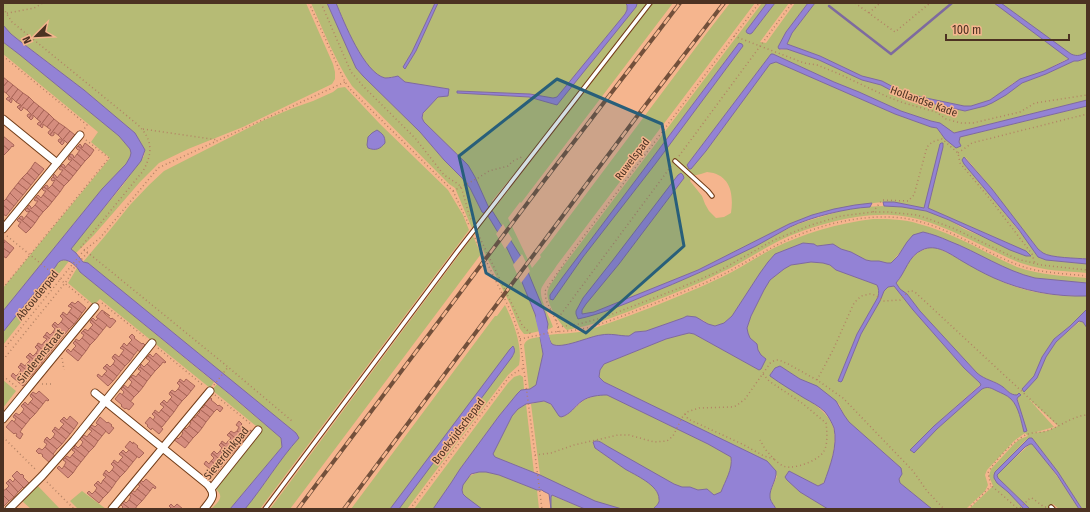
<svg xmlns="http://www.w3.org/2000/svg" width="1090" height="512" font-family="'Fira Sans Condensed',sans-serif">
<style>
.green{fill:#b6bb75;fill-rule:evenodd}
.water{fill:#9382d5;stroke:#7e6a9f}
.pier{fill:#f5b58e}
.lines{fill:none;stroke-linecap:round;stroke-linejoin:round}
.stream{stroke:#7e6a9f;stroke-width:2.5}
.canal{stroke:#9382d5;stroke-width:9}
.building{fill:#d58d7e;stroke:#a96558}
.lane-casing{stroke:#733c17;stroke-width:5.5}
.street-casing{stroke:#733c17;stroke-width:9}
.path{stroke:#b38264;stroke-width:1.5;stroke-dasharray:1 3;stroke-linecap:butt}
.lane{stroke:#fff;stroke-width:3.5}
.street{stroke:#fff;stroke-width:7}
.rail-casing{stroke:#73503b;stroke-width:4}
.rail{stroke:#f5b58e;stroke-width:2.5;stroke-dasharray:8;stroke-linecap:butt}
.marked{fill:#285f7a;fill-opacity:0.2;stroke:#285f7a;stroke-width:3;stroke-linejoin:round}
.labels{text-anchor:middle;stroke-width:3;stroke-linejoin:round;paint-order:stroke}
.street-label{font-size:11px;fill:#4c3222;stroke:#f5b58e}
</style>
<rect width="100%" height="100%" fill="#f5b58e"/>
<g class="green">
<polygon points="3,3 306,3 333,64 335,72 335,79 332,84 243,127 188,149 159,163 140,182 94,235 76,253 70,249 123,185 144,156 145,150 135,133 84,90 11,34 3,25"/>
<path d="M311,3H327L356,68L363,76L420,132L444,160L462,178L470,188L479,205L488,216L510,251L524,281L539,325L540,331L527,334H524L520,329L510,304L471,226L455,188L449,184L352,86C336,62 323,30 311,3Z"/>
<path d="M336,3H435L412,52L403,67L405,69L416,51L438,3H625L627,5V10L625,14L557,97L553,98L530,94L457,91V93L529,97L557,105L636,4L634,3H648L543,139L492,201L497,205L653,3H673L521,203L520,202L508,218L532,268L541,257L540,255L545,249L706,34L730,3H755L557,265C553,272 546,279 542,287C537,296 550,317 553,327L547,330L548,327L493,212L488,206L475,177L467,165L424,122L422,118C424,108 441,95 449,89L405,82L398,76C394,77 389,78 385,78C363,73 344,22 336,3Z"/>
<path d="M762,3H767L746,31L747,33L750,34L752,33L775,3H789L760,42L766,43L795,3H808L786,32L778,47L781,50L787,49L819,60L849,74L862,80L881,85L898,94L907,97L947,107L965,111L985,106L1022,83L1046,74L1074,61H1078L1087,58V100L954,133L936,122L931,121L901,111L859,92L834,82L773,54H771L687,165L690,169L706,151L770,64L776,62L895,114L931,127L937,128L939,129L940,133L953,146H961L959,142L960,137L1087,106V259C1077,258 1051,258 1043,253C1041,252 1040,250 1038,249L992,189L966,158L964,164L1028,242L1038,257L1046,260L1087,264V273C1066,271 1044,271 1024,264C1014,261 1004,256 994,251C961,236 929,217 892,215C855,213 805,227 773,244C756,253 740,264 722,272C699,284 674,293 650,303C622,314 596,325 567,330C559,323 544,300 548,290C550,284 555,279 558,273ZM738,44L743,46L656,163L583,257L553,300L550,295L562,278ZM943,144L928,208L1026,251L995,242L964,229L949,220L926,211L902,207L884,206L864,207L844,210L804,222L791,227L755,246L714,266L669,286L613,309L577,317L578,307L583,298L683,175L684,178L619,264L586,304L582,310V314L594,312L698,270L789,224L812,215L855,205L883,202H894L924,208ZM707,172C730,174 734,193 731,213L724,217L716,218L709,211L705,204L702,196L690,181L692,176L701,174Z"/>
<polygon points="815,3 994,3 1070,59 1065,60 1044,71 1013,83 1002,92 990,100 971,106 964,106 912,95 899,90 882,81 862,76 820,56 787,44 792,33"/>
<polygon points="997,3 1087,3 1087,56 1075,60"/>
<polygon points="3,42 20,55 119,136 130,149 131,153 130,157 126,164 102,189 3,311 3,288 110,158 91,142 98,132 3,54"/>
<polygon points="345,87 380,124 448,190 463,215 469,230 260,509 245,509 267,480 287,451 299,438 296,433 88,263 83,262 105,236 130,205 149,185 164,171 262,121 293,108 313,101 333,92 338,88"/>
<path d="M873,219C889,219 904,219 919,224C954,233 985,253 1017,267C1040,275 1063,276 1087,278V283L1035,278C1005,271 978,252 949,241C940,237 932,234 923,232L901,251L891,263H887L879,261H871L866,260L851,252L841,249L833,244L817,246L814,244L803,243L775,254L760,273L732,316L724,323L715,326L708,324L703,320L687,316L683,318L646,331L635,332L629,336L592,337L576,343L565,345L557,346L553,345L550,341L548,335C560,333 572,334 584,331C605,325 626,317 647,309C672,299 697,289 722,277C739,269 755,258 772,249C804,233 839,223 873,219Z"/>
<polygon points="473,236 481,254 290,509 270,509"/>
<path d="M934,247C955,255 973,268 994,278C1022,292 1055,297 1087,296V309L1070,326L1054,339L1042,357L1034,376L1022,389L1024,391L1037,378L1046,357L1056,342L1078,323L1081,321L1083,322L1087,328V509H1082L1058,472L1032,438L1025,441L995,472L997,483L1008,492L1024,509H969L993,486L989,476L991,469L1014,444L1020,439L1028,436L1025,433L1014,441L987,470L985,475L988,485L985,491L966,509H932L900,483L899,479L901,468L849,422L844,415L839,404L780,366C775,368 771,371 770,376C787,387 828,407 833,427C837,439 833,454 830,466C828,473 826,484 818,486L789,471L785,477L800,492L828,509H776L770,499L769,495L777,476L747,452L604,382L599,377L600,370L604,364L666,339L681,335L689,333L694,334L759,370L766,359L761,355L758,350L757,344L750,338L748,333L747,328L751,316L764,290L770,280L784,269L791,265L798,264L811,262L823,263L830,265L836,270L877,285L879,291L878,297L857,334L838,381H842L861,334L880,301L884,291L888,287L894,286L913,310L964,368L980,383L981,384L934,426L914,452L937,429L982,389C988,386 991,388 997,391C1001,393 1007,395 1011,399C1019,407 1021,421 1024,431L1017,395C1010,395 1008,391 1003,387C995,381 985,380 977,373L920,311L907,294L900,289L896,283L899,280C908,263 913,250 934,247ZM1028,398L1058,426L1047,431L1033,433L1054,427Z"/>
<polygon points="61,260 69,261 3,345 3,332 56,266 58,262"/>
<polygon points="77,268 78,268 80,272 214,382 210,388 100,299 94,305 68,283"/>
<path d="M505,305C513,321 523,346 519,365L508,375L407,509H351L495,316H497Z"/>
<path d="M540,337L543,354L537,383L536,386L529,389L524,345C526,338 534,338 540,337Z"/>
<polygon points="520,375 523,377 524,389 521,390 517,394 499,416 460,469 451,483 433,509 414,509 508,383 514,377"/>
<polygon points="3,380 16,391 3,408"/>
<path d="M217,384L281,438L282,447L230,509H211C219,501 225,497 215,488L261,430L212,390Z"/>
<path d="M597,395H607L708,444L731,457C733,470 725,481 721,492L714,495L707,489L698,490L690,487H682L674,484L594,441L593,443L595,448C605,455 615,462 626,469C635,475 659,485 659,499C660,503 656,506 653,509C643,509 631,510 621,509C598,505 561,487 540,475L531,404C543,401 547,399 555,409C557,413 558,415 562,417L567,415L584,400Z"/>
<polygon points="526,404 534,473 495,457 492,454 512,416 518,409"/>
<path d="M1030,444H1032C1050,465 1065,487 1079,509H1059L1053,504L1048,509H1030L998,478L997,475L998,473Z"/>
<path d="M479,472H486L499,475L537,490L539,509C526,509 512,509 499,509C494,509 488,510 483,509C476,508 461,496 462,488C462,480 472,474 479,472Z"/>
<polygon points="37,485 60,509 31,509 22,501"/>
<polygon points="82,491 106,509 78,509 70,501"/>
<polygon points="551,495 585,509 551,509"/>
</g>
<g class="water">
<path d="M327,3H336C344,22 364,73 385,78C389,78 394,77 398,76L405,82L449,89L448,96L438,97L423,113L422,118L424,122L468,165L475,177L488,206L493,212L523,260L545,313L548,324L547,330L540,331L535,314L515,265L505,244L488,216L482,212L470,188L462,178L444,160L420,132L363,76L356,68Z"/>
<polygon points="435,3 438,3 416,51 405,69 403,67 412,52"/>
<polygon points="625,3 634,3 637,4 636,7 557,105 529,97 457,93 457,91 530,94 553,98 557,97 625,14 627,10 627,5"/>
<polygon points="767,3 775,3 752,33 750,34 747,33 746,31"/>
<path d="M808,3H815L792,33L787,44L820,56L862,76L882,81L899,90L912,95L964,106H971L990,100L1020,79L1044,71L1069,59L994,3H1001L1071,54C1078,57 1081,55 1087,52V58L1078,61H1074L1046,74L1022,83L1006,95L992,103L985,106L965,111L947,107L907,97L898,94L881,85L862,80L849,74L819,60L787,49H779L778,47L786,32Z"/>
<path d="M3,25L11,34L21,42L84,90L135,133L145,150L141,161L71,249L76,253L83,262L88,263L296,433L299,438C279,460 264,486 245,509H230L282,447L281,438L232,396L80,272C76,264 62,253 56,266L3,332V311L102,189L126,164L130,157L131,153L130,149L119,136L20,55L3,42Z"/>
<polygon points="739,43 742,44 743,46 740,50 656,163 583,257 553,300 550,299 550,295 562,278"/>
<polygon points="771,54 773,54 834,82 859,92 901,111 931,121 940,123 954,133 1087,100 1087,106 960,137 959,142 961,146 956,148 945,139 937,128 931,127 895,114 776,62 770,64 706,151 691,169 689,169 687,165"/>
<path d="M377,130C383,134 385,136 385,143C380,149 376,151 368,148L367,145L368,137L372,133Z"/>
<polygon points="941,143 943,143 943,147 928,208 1026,251 1031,256 1026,256 1010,250 949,220 926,211 902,207 884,206 883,202 894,202 924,208 940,144"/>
<path d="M964,157L992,189L1038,249C1040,250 1041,252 1043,253C1051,258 1077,258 1087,259V264L1046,260L1038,257L1019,230L964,164L962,160Z"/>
<path d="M681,173L683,175L684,178L619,264L586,304L582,310V314L594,312L698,270L789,224L812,215L834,209L855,205L872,203L870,207C847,208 811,217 790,227C779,233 767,240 756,246C719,264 682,281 644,296C623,305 601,314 578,319L576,314V311L583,298L613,260L678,175Z"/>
<path d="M923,232C932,234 940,237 949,241C978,252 1005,271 1035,278L1087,283V296C1055,297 1023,291 994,278C983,273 972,267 962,261C950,254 936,243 922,250C908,256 906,272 896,283L900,289L907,294L920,311L977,373C985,380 995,381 1003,387C1008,391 1010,395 1017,395L1019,393L1021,395L1018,397L1017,399L1027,431L1024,432C1021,421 1019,407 1011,399C1007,395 1001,393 997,391C991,388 988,386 982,389L937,429L914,453L913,452L910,450L934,426L981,385L980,383L964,368L913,310L894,286L888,287L884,291L880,301L861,334L842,381L841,382L838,381L857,334L878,297C879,292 879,289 877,285L836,270L830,265L823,263L811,262L798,264L791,265L784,269L770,280L764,290L751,316L747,328L748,333L750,338L757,344L758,350L761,355L766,359L761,369L759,370L694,334L689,333L681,335L666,339L604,364L600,370L599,377L604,382L767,461L776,471C777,480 769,489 770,497C770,501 774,505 776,509H653C656,506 660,503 659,499C659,485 635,475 625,469C615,462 605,455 595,448L593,442C598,439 602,443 607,446L674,484L682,487H690L698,490L707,489L714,495L721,492C725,481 733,469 731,457L708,444L607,395C599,395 589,396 582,401C575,406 570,415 561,417L559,416L551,404L544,401L526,404L518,409L512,416L493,454L495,457L540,475L595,501L622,509H585L552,495L551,497V509L549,494L543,491L542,490H537L499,475L486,472H479L471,474L463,485L462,490L463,494L466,497L482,509H433L451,483L460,469L499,416L517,394L521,390L530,389L536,385L543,354L540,337L548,335C549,338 550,342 552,344C561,350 590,336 601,335C611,333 619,336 629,336L635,332L646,331L683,318L687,316L696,317L708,324L715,326L724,323L732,316L760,273L768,262L775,254L803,243L814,244L817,246L833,244L841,249L851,252L866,260L871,261H879L887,263H891L898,256L907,242L913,235Z"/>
<polygon points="1087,309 1087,328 1083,322 1079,321 1056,342 1046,357 1037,378 1024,392 1022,389 1034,376 1042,357 1054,339 1070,326"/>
<path d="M513,346C516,351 514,353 512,357L399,509H390L510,349Z"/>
<path d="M780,366L800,379L817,386L831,397L836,401L844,415L849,422L901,468L902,474L899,479L900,483L932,509H828L800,492L787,480L785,477L789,471L818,486L824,483C830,466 838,446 834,428C832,423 829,417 825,412C819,406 811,402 804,398C793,391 781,384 770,376V375L775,368Z"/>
<polygon points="1029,438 1032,438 1058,472 1082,509 1079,509 1057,475 1032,444 1030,444 1025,447 997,475 998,478 1030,509 1024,509 1008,492 997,483 994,478 994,475 995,472"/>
</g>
<g class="pier">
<polygon points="503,224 512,239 505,249 496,234"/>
<polygon points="522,254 530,271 521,283 513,265"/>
</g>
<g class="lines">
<polyline class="stream" points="829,6 891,54 952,3"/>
<polyline class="canal" points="540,318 547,347"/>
</g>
<g class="building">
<polygon points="3,77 8,81 3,87"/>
<polygon points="8,81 13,85 6,93 3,91 3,87"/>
<polygon points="13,85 18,89 9,101 6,99 8,97 10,97 6,93"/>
<polygon points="18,89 23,93 16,102 12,98 12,101 11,103 9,101"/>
<polygon points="23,93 29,97 19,109 17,107 18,106 21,105 16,102"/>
<polygon points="29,97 34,102 27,110 23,107 23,109 21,111 19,109"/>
<polygon points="34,102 39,106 29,118 27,116 28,114 31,114 27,110"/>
<polygon points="39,106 44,110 37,119 33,115 33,118 31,120 29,118"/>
<polygon points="44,110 49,114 40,126 37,124 39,122 41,122 37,119"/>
<polygon points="49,114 54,119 47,127 43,124 43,126 42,128 40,126"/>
<polygon points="54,119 59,123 50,135 48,133 49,131 51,130 47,127"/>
<polygon points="59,123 65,127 58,135 54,132 54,135 52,136 50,135"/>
<polygon points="65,127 70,131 60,143 58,141 59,139 62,139 58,135"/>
<polygon points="70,131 75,135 68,144 64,140 64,143 62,145 60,143"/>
<polygon points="3,136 14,145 13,147 12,146 9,150 3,145"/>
<polygon points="85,143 94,150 90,156 78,146 80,144 81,145 82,148"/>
<polygon points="3,145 9,150 4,155 3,153"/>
<polygon points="78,146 90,156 85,161 77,154 80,150 78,150 76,148"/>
<polygon points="71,154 73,155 74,158 77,154 85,161 81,166 69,156"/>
<polygon points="69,156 81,166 77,171 68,164 72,160 69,160 68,158"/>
<polygon points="35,162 44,169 39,175 31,168"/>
<polygon points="63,164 65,166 65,168 68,164 77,171 73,176 61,166"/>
<polygon points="61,166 73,176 69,181 60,174 63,170 61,170 59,169"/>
<polygon points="31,168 39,175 35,180 27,173"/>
<polygon points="27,173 35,180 31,185 22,178"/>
<polygon points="54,174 56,176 57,178 60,174 69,181 64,186 53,177"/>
<polygon points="53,177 64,186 60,192 52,185 55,180 52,181 51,179"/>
<polygon points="22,178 31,185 27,190 18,183"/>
<polygon points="18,183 27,190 23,195 14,188"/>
<polygon points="46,185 48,186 48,189 52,185 60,192 56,197 44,187"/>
<polygon points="44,187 56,197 52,202 43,195 46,191 44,191 42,189"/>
<polygon points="14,188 23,195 18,201 10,193"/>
<polygon points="10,193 18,201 14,206 6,199"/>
<polygon points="38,195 41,198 43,195 52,202 48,207 36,197"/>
<polygon points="36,197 48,207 43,212 35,205 38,201 36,201 34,200"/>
<polygon points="6,199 14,206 10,211 3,205 3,202"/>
<polygon points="3,205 10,211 6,216 3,214"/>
<polygon points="29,205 31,207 31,209 35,205 43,212 39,217 27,208"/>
<polygon points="27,208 39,217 35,223 26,216 30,211 27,212 25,210"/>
<polygon points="21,216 23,217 23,220 26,216 35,223 31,228 19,218"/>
<polygon points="19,218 31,228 26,233 18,226 21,222 19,222 17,220"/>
<polygon points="3,239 14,248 10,253 3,248 3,244 5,242 3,242"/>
<polygon points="3,248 10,253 6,258 3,256"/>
<polygon points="78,301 86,308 82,313 70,304 72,302 75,304"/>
<polygon points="70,304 82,313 78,319 69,312 72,308 68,306"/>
<polygon points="102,310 110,316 104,312 104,313 111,319 112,318 116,321 110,328 96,317"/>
<polygon points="63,312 67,315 69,312 78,319 74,324 62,314"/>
<polygon points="62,314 74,324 69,329 61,322 63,319 60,316"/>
<polygon points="93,318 96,321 98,318 107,325 103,330 91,320"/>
<polygon points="91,320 103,330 99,335 90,328 93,325 90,322"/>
<polygon points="55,322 58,325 61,322 69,329 65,334 53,324"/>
<polygon points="53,324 65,334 61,339 53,332 55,329 52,326"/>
<polygon points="90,328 99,335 95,340 83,331 85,329 88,331"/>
<polygon points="83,331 95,340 90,345 82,338 84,335 81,333"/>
<polygon points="47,332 50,335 53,332 61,339 57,344 45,335"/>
<polygon points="132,334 135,337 134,338 142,344 143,343 145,345 140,352 129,343 132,340 129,337"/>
<polygon points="45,335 57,344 53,349 44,342 47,339 43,337"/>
<polygon points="82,338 90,345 86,351 75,341 76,339 79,341"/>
<polygon points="75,341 86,351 82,356 73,349 76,346 73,343"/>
<polygon points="44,342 53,349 48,355 37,345 38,343 42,345"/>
<polygon points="124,343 127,346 129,343 138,350 134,355 122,346"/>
<polygon points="37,345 48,355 44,360 36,353 38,350 35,347"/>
<polygon points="122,346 134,355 130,361 121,354 124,350 120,348"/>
<polygon points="68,349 71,352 73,349 82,356 78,361 66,351"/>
<polygon points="30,353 33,356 36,353 44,360 40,365 28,355"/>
<polygon points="156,353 166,362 165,363 163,362 160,366 148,356 150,354 153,357"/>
<polygon points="115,354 119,357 121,354 130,361 125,366 113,356"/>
<polygon points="28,355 40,365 36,370 27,363 30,360 26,357"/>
<polygon points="113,356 125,366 121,371 113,364 115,361 112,358"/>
<polygon points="148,356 160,366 155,371 147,364 150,361 146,358"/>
<polygon points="21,363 25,366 27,363 36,370 32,375 20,365"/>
<polygon points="107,364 110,367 113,364 121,371 117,376 105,366"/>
<polygon points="141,364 144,367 147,364 155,371 151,376 140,367"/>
<polygon points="20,365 32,375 27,380 19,373 21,370 18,367"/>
<polygon points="105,366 117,376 113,381 104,374 107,371 103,368"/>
<polygon points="140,367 151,376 147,381 138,374 141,371 138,369"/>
<polygon points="13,373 16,376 19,373 27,380 23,386 11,376"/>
<polygon points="98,374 102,377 104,374 113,381 108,386 97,376"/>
<polygon points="138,374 147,381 143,387 131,377 133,375 136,377"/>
<polygon points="131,377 143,387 139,392 130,385 132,382 129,379"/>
<polygon points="180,379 184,382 186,379 195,386 191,391 179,381"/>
<polygon points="179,381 191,391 187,396 178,389 180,386 177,383"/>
<polygon points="124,385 128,388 130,385 139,392 134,397 123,387"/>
<polygon points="123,387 134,397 130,402 122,395 124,392 121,389"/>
<polygon points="178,389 187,396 182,401 170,392 172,390 175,392"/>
<polygon points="39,391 49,400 48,401 46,400 43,404 31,394 33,392 36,394"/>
<polygon points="170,392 182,401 178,406 170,399 172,397 169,394"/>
<polygon points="120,393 134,404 129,410 126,408 125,409 121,406 122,405 115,399"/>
<polygon points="31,394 43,404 39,409 30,402 33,399 30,396"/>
<polygon points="209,397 212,399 211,400 216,404 218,406 219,405 223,408 220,412 217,409 214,412 204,404"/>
<polygon points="170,399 178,406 174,412 162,402 164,400 167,403"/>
<polygon points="25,402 28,405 30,402 39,409 35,414 23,404"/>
<polygon points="162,402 174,412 170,417 161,410 164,407 160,404"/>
<polygon points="23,404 35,414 30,419 22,412 24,409 21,406"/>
<polygon points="205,405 214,412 210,417 198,408 200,406 203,408"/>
<polygon points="198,408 210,417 206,422 197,415 200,412 197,410"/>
<polygon points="155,410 159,413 161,410 170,417 166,422 154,412"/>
<polygon points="22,412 30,419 26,424 14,415 16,413 19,415"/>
<polygon points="154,412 166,422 162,427 153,420 155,417 152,414"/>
<polygon points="14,415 26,424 22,429 14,422 16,419 13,417"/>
<polygon points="197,415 206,422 202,428 190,418 192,416 195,418"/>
<polygon points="70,416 78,423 74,429 62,419 64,417 67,420"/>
<polygon points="100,417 107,423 108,422 112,425 111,426 114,428 109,434 96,423"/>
<polygon points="150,417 163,429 159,434 152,428 151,430 147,426 148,425 145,423"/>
<polygon points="190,418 202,428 198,433 189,426 191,423 188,420"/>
<polygon points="62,419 74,429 70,434 61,427 64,424 60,421"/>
<polygon points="12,420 22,429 20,432 23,434 20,439 16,436 17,434 15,433 14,434 6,427"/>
<polygon points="239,421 242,424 241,425 249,431 250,430 253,432 247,439 237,431 239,427 236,425"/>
<polygon points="98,424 106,431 102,436 90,427 92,425 95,427"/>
<polygon points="183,426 186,429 189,426 198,433 193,438 182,428"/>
<polygon points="55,427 59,430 61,427 70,434 66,439 54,429"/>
<polygon points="90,427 102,436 98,441 89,434 92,431 89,429"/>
<polygon points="182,428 193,438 189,443 181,436 183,433 180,430"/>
<polygon points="54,429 66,439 62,444 53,437 55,434 52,431"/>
<polygon points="231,431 234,433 237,431 245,438 241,443 229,433"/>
<polygon points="229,433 241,443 237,448 228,441 231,438 227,435"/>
<polygon points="89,434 98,441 94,447 82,437 84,435 87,437"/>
<polygon points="175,436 178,439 181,436 189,443 185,448 173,439"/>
<polygon points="47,437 50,440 53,437 62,444 57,449 45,439"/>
<polygon points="82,437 94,447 89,452 81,445 83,442 80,439"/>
<polygon points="45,439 57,449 53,454 45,447 47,444 44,442"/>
<polygon points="130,441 133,444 133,442 138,446 137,447 144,453 139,458 125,447"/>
<polygon points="222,441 226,444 228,441 237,448 233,453 221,443"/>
<polygon points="221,443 233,453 228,458 220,451 222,448 219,445"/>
<polygon points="75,445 78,448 81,445 89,452 85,457 74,448"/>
<polygon points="45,447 55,456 50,463 42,456 43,455 40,453 39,454 36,451 39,448 42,450"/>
<polygon points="74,448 85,457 81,462 72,455 75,452 72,450"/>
<polygon points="123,450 126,453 129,450 137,457 133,462 121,452"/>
<polygon points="214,451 217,454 220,451 228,458 224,463 212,453"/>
<polygon points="121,452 133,462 129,467 120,460 123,457 119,454"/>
<polygon points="212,453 224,463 220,468 211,461 214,458 211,455"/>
<polygon points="72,455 81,462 77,467 65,458 67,456 70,458"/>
<polygon points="65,458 77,467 73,473 64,466 66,462 63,460"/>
<polygon points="114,460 118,463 120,460 129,467 125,472 113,462"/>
<polygon points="206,461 209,464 211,461 220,468 216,474 204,464"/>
<polygon points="113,462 125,472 120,477 112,470 114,467 111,464"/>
<polygon points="59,466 62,469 64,466 73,473 68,478 57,468"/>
<polygon points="106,470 109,473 112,470 120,477 116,482 104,473"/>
<polygon points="17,471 21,475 22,474 24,476 23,477 30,484 25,489 12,476"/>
<polygon points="104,473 116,482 112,488 103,480 106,477 103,475"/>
<polygon points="10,479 13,482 15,479 23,487 18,492 8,481"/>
<polygon points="140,479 143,482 146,479 156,487 155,489 153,487 150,491 138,481"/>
<polygon points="103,480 112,488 108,493 96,483 98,481 101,484"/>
<polygon points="8,481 18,492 14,497 6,489 9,486 6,483"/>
<polygon points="138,481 150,491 146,496 137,489 140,486 136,483"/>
<polygon points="96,483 108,493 103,498 95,491 97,488 94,485"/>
<polygon points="6,489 14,497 9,501 3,495 3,491"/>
<polygon points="137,489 146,496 142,501 130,492 132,490 135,492"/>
<polygon points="89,491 92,494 95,491 103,498 99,503 87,493"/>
<polygon points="130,492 142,501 137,506 129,500 131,496 128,494"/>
<polygon points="3,495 9,501 4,506 3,505"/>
<polygon points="123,500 126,503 129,500 137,506 135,509 130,509 121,502"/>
<polygon points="121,502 130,509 121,509 123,507 120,504"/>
<polygon points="171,504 174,507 177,504 183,509 172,509 169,506"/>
</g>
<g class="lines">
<defs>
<g id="lane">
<polyline points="675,161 708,191 712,196"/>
<polyline points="1051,507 1053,509"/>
<polyline points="265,509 457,252 650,3"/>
</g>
<g id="street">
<polyline points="3,119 57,163"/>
<polyline points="3,229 80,135"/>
<path d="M95,393L207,484C217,495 212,499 204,509"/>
<path d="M3,419C34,381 64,344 95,307"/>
<polyline points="211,489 258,430"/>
<polyline points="9,509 42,476 74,440 152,343"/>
<polyline points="112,509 210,391"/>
</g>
</defs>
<use href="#lane" class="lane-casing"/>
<use href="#street" class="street-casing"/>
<g class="path">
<polyline points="309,3 345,82 351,90 453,191 469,225"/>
<polyline points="321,3 351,72 364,87 415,138 444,175 458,184 461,187 463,193 468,211 472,222"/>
<polyline points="855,3 895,32 930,3"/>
<path d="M3,8L12,22L137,124C153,139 153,153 143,171L81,247L228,367L292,421"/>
<polyline points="869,13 880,3"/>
<polyline points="3,14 34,8 43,3"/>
<polyline points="734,36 804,63 817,65 837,73 888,97 904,103 936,112 946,119 961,123 973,123 1020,112 1035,103 1087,95"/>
<polyline points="3,56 87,125 84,129"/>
<polyline points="143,129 218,140"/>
<polyline points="958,153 972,143 1087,114"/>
<polyline points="679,156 792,3"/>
<polyline points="453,191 478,178 489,171 508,166 513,161 524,156"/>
<polyline points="873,212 882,200 908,201 914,195 927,147 932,142 942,139 958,153 960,163 990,199 1032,254 1035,264"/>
<polyline points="478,234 522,325 529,332 532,336"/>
<polyline points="7,236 89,303"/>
<polyline points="475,238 513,316 520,339 542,509"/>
<polyline points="3,288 109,158 86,140"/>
<polyline points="102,303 146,338"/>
<polyline points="556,321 672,165"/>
<polyline points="558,327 579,324 605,317 677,289 717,272 774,240 811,225 841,216 873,212 888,212 917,215 929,219 955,229 1017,259 1041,265 1087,270"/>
<polyline points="558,332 558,327 556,321 546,300 545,291 572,252 759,3"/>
<path d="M520,339C531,337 542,334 553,332C563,331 572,331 582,329C597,326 611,320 625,315C640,309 656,303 670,297C689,290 708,282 726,273C743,264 761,253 779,244C812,227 852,216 889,217C940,218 980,253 1027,268C1045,273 1069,274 1087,276"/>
<polyline points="158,348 204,386"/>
<path d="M3,350L80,255C86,248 93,244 100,238L158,168L345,82"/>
<polyline points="62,358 64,370"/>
<path d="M3,360L65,283C69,278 71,273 74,268C78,263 83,258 88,252"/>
<path d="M763,374L769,381L802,403L826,423C827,431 828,444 824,451C819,460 800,467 790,467C784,468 778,463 774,459"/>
<polyline points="3,376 18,388"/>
<polyline points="817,380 833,350 854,303 861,296 870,294 875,295 884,301 900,300 909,291 912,291 916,293 1059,426"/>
<polyline points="42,384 54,384"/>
<polyline points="214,385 228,367"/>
<polyline points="215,395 252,425"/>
<polyline points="685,414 688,419 742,444 764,456 774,459 765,449 760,440"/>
<polyline points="3,437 36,470"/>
<polyline points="535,455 551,453 574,445 618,435 629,435 654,442 667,441 673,436 683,416 687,412 699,408 731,407 736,406 745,399 771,362 776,360 779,360 788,364 817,380 843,398 913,471 927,491 944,509"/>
<polyline points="47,482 74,509"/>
<path d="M1046,507H1044L1032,498H1030L1020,508H1017L993,487L991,486L988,473C993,462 1016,438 1028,434C1034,432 1040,433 1046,431C1060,427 1072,416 1087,415"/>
<polyline points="410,509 509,377 516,372 524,368"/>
<polyline points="968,509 991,486"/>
</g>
<use href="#lane" class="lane"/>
<use href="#street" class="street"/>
<defs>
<g id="rail">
<polyline points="298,509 544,181 680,3"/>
<polyline points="344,509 641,111 724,3"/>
</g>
</defs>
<use href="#rail" class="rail-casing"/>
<use href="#rail" class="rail"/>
</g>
<path class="marked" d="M557,79L662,124L684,246L586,333L486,273L459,156Z"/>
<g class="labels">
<g class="street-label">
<text transform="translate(924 101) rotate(20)" y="4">Hollandse Kade</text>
<text transform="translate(632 159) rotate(-53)" y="4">Ruwelspad</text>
<text transform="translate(37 295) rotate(-51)" y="4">Abcouderpad</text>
<text transform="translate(40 356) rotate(-51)" y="4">Sinderenstraat</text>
<text transform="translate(458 431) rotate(-53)" y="4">Broekzijdschepad</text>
<text transform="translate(226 453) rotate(-51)" y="4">Sieverdinkpad</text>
</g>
</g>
<rect width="1090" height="512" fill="none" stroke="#4c3222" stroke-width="8"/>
<g transform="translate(36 36) rotate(246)" stroke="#f5b58e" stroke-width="3" paint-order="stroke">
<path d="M0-3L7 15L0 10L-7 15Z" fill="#4c3222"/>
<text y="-6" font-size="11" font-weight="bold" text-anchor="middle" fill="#4c3222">N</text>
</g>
<path d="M946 34v6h123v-6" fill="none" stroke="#4c3222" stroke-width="2"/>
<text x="952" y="34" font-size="12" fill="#4c3222" stroke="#f5b58e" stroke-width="3" paint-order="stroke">100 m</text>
</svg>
